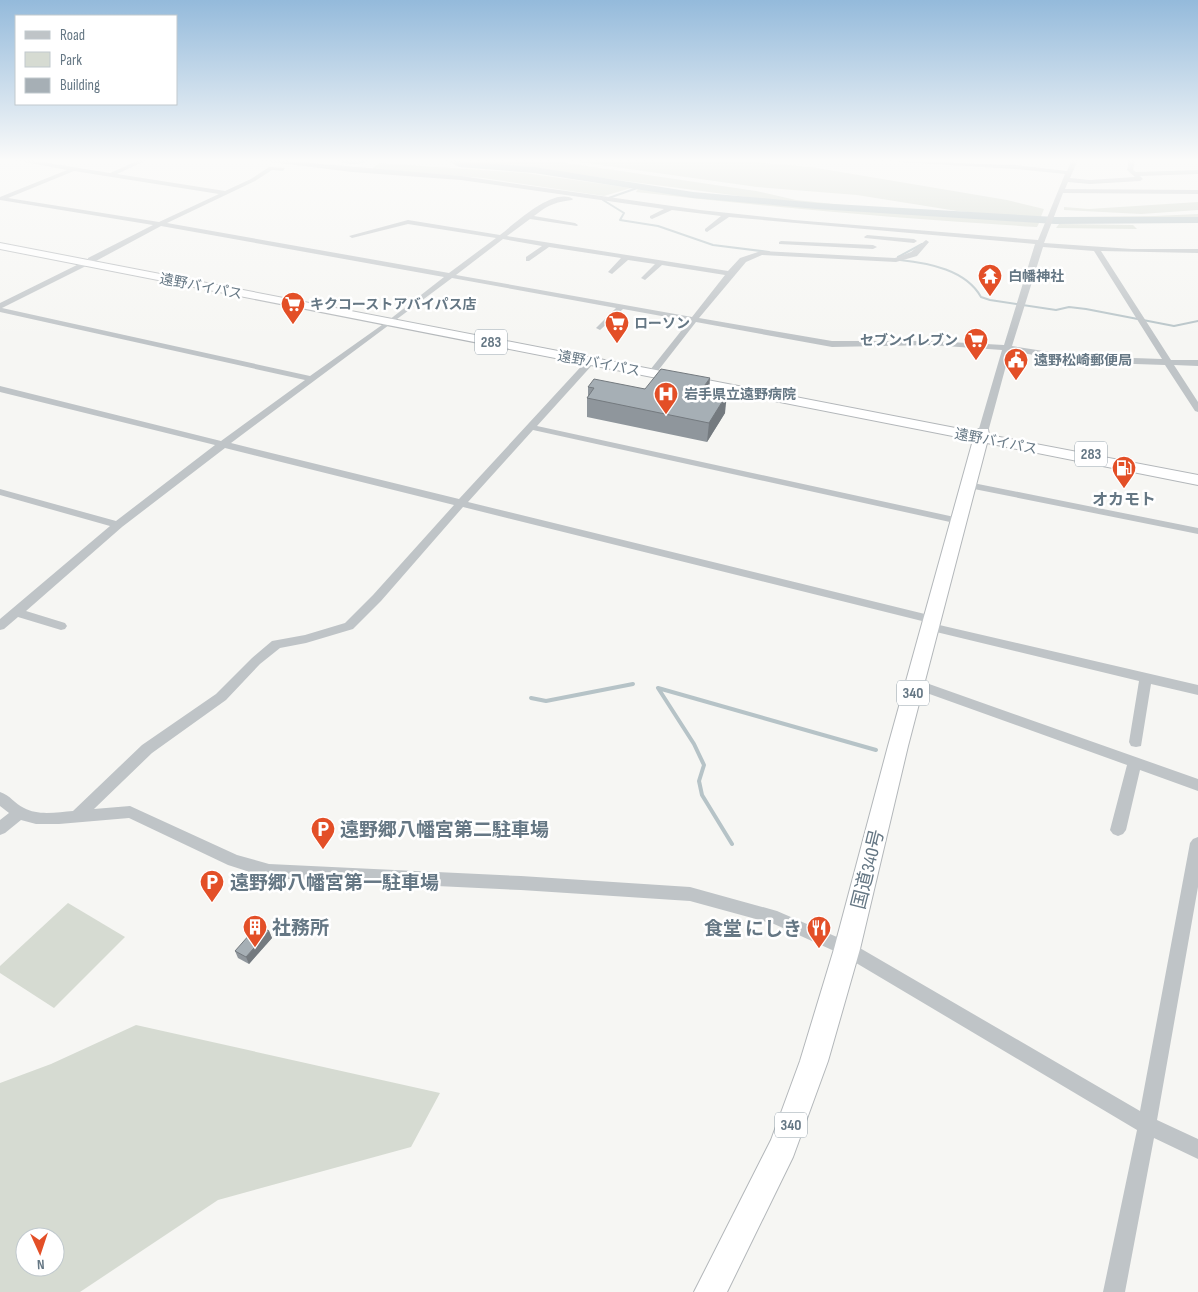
<svg xmlns="http://www.w3.org/2000/svg" width="1198" height="1292" font-family="'Sofia Sans Condensed','Noto Sans JP',sans-serif">
<style>
.green{fill:#d6dbd2;fill-rule:evenodd}
.lines{fill:none;stroke-linecap:round;stroke-linejoin:round}
.stream-far1{stroke:#b6c3c7;stroke-width:2}
.stream{stroke:#b6c3c7;stroke-width:4}
.river{fill:#b6c3c7;fill-rule:evenodd}
.highway-casing{stroke:#b3b7ba;stroke-width:2}
.minor{fill:#bfc4c7;fill-rule:evenodd}
.highway{fill:#fff;fill-rule:evenodd}
.wall{fill:#8f969c}
.shaded-wall{fill:#747a7f}
.building{fill:#a6afb5;stroke:#747a7f}
.labels{text-anchor:middle;stroke-width:5;stroke-linejoin:round;paint-order:stroke}
.far-poi-label{font-size:14px;font-weight:bold;fill:#657784;stroke:#fff;text-anchor:start}
.far-street-label{font-size:14px;fill:#657784;stroke:#fff}
.shield{fill:#fff;stroke:#93a0a9;stroke-width:1}
.shield-label{font-size:15px;font-weight:bold;fill:#657784}
.poi-label{font-size:16px;font-weight:bold;fill:#657784;stroke:#fff}
.near-poi-label{font-size:19px;font-weight:bold;fill:#657784;stroke:#fff;text-anchor:start}
.near-street-label{font-size:19px;fill:#657784;stroke:#fff}
</style>
<rect width="100%" height="100%" fill="#f6f6f3"/>
<g class="green">
<polygon points="467,160 546,160 756,191 796,200 900,211 778,201"/>
<polygon points="565,160 753,162 811,167 1007,200 1044,209 1040,219 957,211 857,195 757,187"/>
<polygon points="379,163 525,173 631,188 604,196 483,178 372,169"/>
<path d="M638,189L715,199L790,206L1040,221L1037,227C903,219 770,207 636,192Z"/>
<polygon points="1198,202 1198,210 1141,214 1064,210 1064,207 1089,209"/>
<polygon points="1198,214 1198,218 1178,220 1059,220 1062,217 1155,216"/>
<polygon points="1059,224 1133,225 1137,229 1056,228"/>
<polygon points="68,903 125,937 54,1008 0,973 0,966"/>
<path d="M136,1025L440,1093L411,1147L218,1200L80,1292H0V1083L51,1064ZM25,1237H55V1267H25Z"/>
</g>
<g class="lines">
<g class="stream-far1">
<polyline points="640,187 603,200 624,213 620,220 658,226 713,245 769,252"/>
<polyline points="898,257 922,244"/>
<path d="M900,260C929,263 966,270 981,297L990,300L1056,310L1069,307L1086,309L1174,326L1198,321"/>
</g>
<g class="stream">
<polyline points="531,698 546,701 633,684"/>
<polyline points="732,844 702,795 699,781 704,765 694,744 658,688 876,750"/>
</g>
<g class="river">
<path d="M337,160H370C364,165 343,165 337,160Z"/>
<polygon points="446,160 534,167 693,192 817,203 1055,217 1198,217 1198,223 1055,224 817,209 693,198 534,173 459,167"/>
</g>
<defs>
<polygon id="highway" points="0,243 976,432 978,429 988,429 989,435 1198,475 1198,485 987,443 908,746 860,949 828,1061 793,1157 727,1292 694,1292 771,1140 800,1061 834,949 888,746 973,440 0,249"/>
</defs>
<use href="#highway" class="highway-casing"/>
<g class="minor">
<path d="M14,160H29L110,173L139,160H147L117,174L225,191L251,179L269,167L285,168L283,171L272,170L255,181L167,223L449,273L496,238L408,224L352,238L349,236L408,220L500,235C516,223 553,187 573,199L572,200C553,203 550,204 534,216L575,223L578,225L577,226L530,219L507,236L728,271L740,258L761,251L895,258L911,252L926,240L929,242L917,256L896,262L762,255L746,262L699,318L832,341H931L1004,345L1035,244L729,217L707,232L705,231V229L721,216L672,210L652,219L650,218V216L664,209L461,180L352,172L255,160H276L461,176L700,210L794,220L1038,240L1065,174L1015,169L868,160L1015,165L1067,171L1072,160H1078L1070,178L1090,180L1135,177L1127,170L1129,160H1135L1133,170L1136,172L1198,170V174L1140,176L1143,179L1140,181L1090,184L1068,182L1065,189L1198,190V194L1063,193L1044,243L1132,249H1198V253L1101,251L1171,360H1198V366L1174,365L1198,402V412L1195,411L1165,365L1076,362L1010,351L988,432L983,435L978,432L1002,350L931,345L832,347L696,322L657,372L654,373L650,370L689,321L623,309L600,330L596,328L616,308L452,278L231,443L459,499L588,359H594V363L537,426L959,518L964,521L959,524L533,430L468,502L937,617L939,620L935,624L1198,685V695L1151,684L1141,746L1136,747L1131,746L1129,742L1139,681L932,631L926,627L930,623L463,507L381,601L353,629L306,643L280,648L260,664L226,700L152,753L94,809L130,806L237,855L269,864L521,876L690,887L777,911L853,944L1140,1111L1190,843L1193,839L1198,837V887L1157,1120L1198,1139V1159L1154,1138L1125,1292H1103L1137,1130L841,954L774,924L690,901L521,890L269,878L228,865L129,818L59,824H36L21,820L5,833L0,835V820L9,813L0,806V792C10,795 15,804 24,808C38,816 58,812 73,811L142,745L216,694L252,658L272,641L305,635L345,623L373,595L454,505L225,448L122,527L26,611L65,623L67,626L65,629L61,630L18,617L4,629L0,630V619L110,526L0,495V489L116,521L215,445L0,392V386L221,441L305,380L0,312V303L85,261H88V265L2,308L310,376L389,320L444,277L161,226L94,262H88V258L153,225L0,200V197L67,170ZM74,171L219,194L159,222L8,198ZM503,239L542,246L526,257V261H529L549,247L621,258L608,272L612,274L628,260L655,264L641,278L645,280L662,265L725,275L692,317L456,275ZM1043,247L1094,251L1162,359L1076,356L1012,346Z"/>
<polygon points="867,235 914,239 917,241 914,243 865,238 864,237"/>
<polygon points="781,241 873,245 877,247 873,249 779,244 779,242"/>
<polygon points="968,482 1198,528 1198,534 964,487 963,485 964,483"/>
<polygon points="915,679 1198,779 1198,791 1140,770 1126,830 1123,834 1118,836 1113,834 1110,830 1127,765 910,687 908,684 910,681"/>
</g>
<use href="#highway" class="highway"/>
</g>
<g class="wall">
<polygon points="588,387 709,391 725,413 707,442 587,417 587,398 588,396"/>
<polygon points="269,931 272,938 249,964 238,958 235,951"/>
</g>
<g class="shaded-wall">
<polygon points="710,378 709,396 702,389"/>
<polygon points="727,394 725,413 707,442 709,423"/>
<polygon points="269,931 272,938 249,964 246,957"/>
</g>
<g class="building">
<polygon points="661,369 710,378 702,389 727,394 709,423 587,398 594,388 588,387 594,379 645,389"/>
<polygon points="258,925 269,931 246,957 235,951"/>
</g>
<linearGradient id="sky" x2="0" y2="1"><stop stop-color="#94badb"/><stop offset="0.47" stop-color="#fbfbfa"/><stop offset="1" stop-color="#fbfbfa" stop-opacity="0"/></linearGradient>
<rect width="1198" height="341" fill="url(#sky)"/>
<defs>
<symbol id="temple-pin" viewBox="-11 -11 22 30"><path d="M0 17L-7.5 6A9.5 9.5 0 1 1 7.5 6Z" fill="#e34f27" stroke="#fff"/><path d="M0-6L5-2H3V0L6.5 2.5H4V6H1.5V3h-3V6H-4V2.5H-6.5L-3 0V-2H-5Z" fill="#fff"/></symbol>
<symbol id="supermarket-pin" viewBox="-11 -11 22 30"><path d="M0 17L-7.5 6A9.5 9.5 0 1 1 7.5 6Z" fill="#e34f27" stroke="#fff"/><path d="M-6-5.5h2.5l.6 2H6L4.5 2H-2.5L-4.4-4H-6ZM-1.5 3.2a1.3 1.3 0 1 0 .1 0ZM3 3.2a1.3 1.3 0 1 0 .1 0Z" fill="#fff"/></symbol>
<symbol id="civic-pin" viewBox="-11 -11 22 30"><path d="M0 17L-7.5 6A9.5 9.5 0 1 1 7.5 6Z" fill="#e34f27" stroke="#fff"/><path d="M-.6-6.5H3V-4.5H.6V-3L4-1V1h2V6H-6V1h2V-1L-.6-3ZM-1.2 2.5V6h2.4V2.5Z" fill="#fff"/></symbol>
<symbol id="hospital-pin" viewBox="-11 -11 22 30"><path d="M0 17L-7.5 6A9.5 9.5 0 1 1 7.5 6Z" fill="#e34f27" stroke="#fff"/><path d="M-5-5h3v3.5h4V-5h3V5h-3V1.5h-4V5h-3Z" fill="#fff"/></symbol>
<symbol id="fuel-pin" viewBox="-11 -11 22 30"><path d="M0 17L-7.5 6A9.5 9.5 0 1 1 7.5 6Z" fill="#e34f27" stroke="#fff"/><path d="M-5.5-6h7V0h2V4h1.3V-2.5L3-4.5l.8-.8L6-3V5H2.5V1h-1V6h-7ZM-4.2-4.7v3.2H.2V-4.7Z" fill="#fff"/></symbol>
<symbol id="parking-pin" viewBox="-11 -11 22 30"><path d="M0 17L-7.5 6A9.5 9.5 0 1 1 7.5 6Z" fill="#e34f27" stroke="#fff"/><path d="M-3.5-5.5H1a3.5 3.5 0 0 1 0 7H-1V5.5H-3.5ZM-1-3.4V-.6H.8a1.4 1.4 0 0 0 0-2.8Z" fill="#fff"/></symbol>
<symbol id="building-pin" viewBox="-11 -11 22 30"><path d="M0 17L-7.5 6A9.5 9.5 0 1 1 7.5 6Z" fill="#e34f27" stroke="#fff"/><path d="M-4-6H4V6H1V3H-1V6H-4ZM-2.5-4.3h1.7v1.8h-1.7ZM.8-4.3h1.7v1.8H.8ZM-2.5-1h1.7V.8h-1.7ZM.8-1h1.7V.8H.8Z" fill="#fff"/></symbol>
<symbol id="restaurant-pin" viewBox="-11 -11 22 30"><path d="M0 17L-7.5 6A9.5 9.5 0 1 1 7.5 6Z" fill="#e34f27" stroke="#fff"/><path d="M-5-6h1v4h1v-4h1v4h1v-4h1v5L-1.5 .5V6h-2V.5L-5-1ZM5-6V6H3V1.5H1.5Q1.5-4 5-6Z" fill="#fff"/></symbol>
</defs>
<g fill-rule="evenodd">
<use href="#temple-pin" x="976" y="262" width="28" height="38"/>
<use href="#supermarket-pin" x="279" y="290" width="28" height="38"/>
<use href="#supermarket-pin" x="603" y="309" width="28" height="38"/>
<use href="#supermarket-pin" x="962" y="326" width="28" height="38"/>
<use href="#civic-pin" x="1002" y="346" width="28" height="38"/>
<use href="#hospital-pin" x="652" y="380" width="28" height="38"/>
<use href="#fuel-pin" x="1110" y="454" width="28" height="38"/>
<use href="#parking-pin" x="309" y="815" width="28" height="38"/>
<use href="#parking-pin" x="198" y="868" width="28" height="38"/>
<use href="#building-pin" x="241" y="913" width="28" height="38"/>
<use href="#restaurant-pin" x="805" y="914" width="28" height="38"/>
</g>
<g class="labels">
<g class="far-poi-label">
<text x="1008" y="281">白幡神社</text>
<text x="310" y="309">キクコーストアバイパス店</text>
<text x="634" y="328">ローソン</text>
<text x="958" y="345" text-anchor="end">セブンイレブン</text>
<text x="1034" y="365">遠野松崎郵便局</text>
<text x="684" y="399">岩手県立遠野病院</text>
</g>
<g class="far-street-label">
<text transform="translate(201 286) rotate(11)" y="5">遠野バイパス</text>
<text transform="translate(599 363) rotate(11)" y="5">遠野バイパス</text>
<text transform="translate(996 441) rotate(11)" y="5">遠野バイパス</text>
</g>
<g class="shield">
<rect x="475" y="329.5" width="32" height="25" rx="4"/>
<rect x="1075" y="441.5" width="32" height="25" rx="4"/>
<rect x="897" y="680.5" width="32" height="25" rx="4"/>
<rect x="775" y="1112.5" width="32" height="25" rx="4"/>
</g>
<g class="shield-label">
<text x="491" y="347">283</text>
<text x="1091" y="459">283</text>
<text x="913" y="698">340</text>
<text x="791" y="1130">340</text>
</g>
<g class="poi-label">
<text x="1124" y="505">オカモト</text>
</g>
<g class="near-poi-label">
<text x="340" y="836">遠野郷八幡宮第二駐車場</text>
<text x="230" y="889">遠野郷八幡宮第一駐車場</text>
<text x="272" y="934">社務所</text>
<text x="802" y="935" text-anchor="end">食堂 にしき</text>
</g>
<g class="near-street-label">
<text transform="translate(867 869) rotate(-76)" y="7">国道340号</text>
</g>
</g>
<rect x="15" y="15" width="162" height="90" fill="#ffffff" stroke="#c1c9ce"/>
<rect x="25" y="31" width="25" height="8" fill="#bfc4c7" stroke="#c1c9ce"/>
<text x="60" y="40" font-size="15" fill="#657784">Road</text>
<rect x="25" y="52" width="25" height="15" fill="#d6dbd2" stroke="#c1c9ce"/>
<text x="60" y="65" font-size="15" fill="#657784">Park</text>
<rect x="25" y="78" width="25" height="15" fill="#a6afb5" stroke="#c1c9ce"/>
<text x="60" y="90" font-size="15" fill="#657784">Building</text>
<g transform="translate(40 1252) rotate(177)"><circle r="24" fill="#ffffff" stroke="#c1c9ce"/>
<path d="M0-4L9 19L0 12L-9 19Z" fill="#e34f27"/>
<text y="-8" font-size="14" font-weight="bold" text-anchor="middle" fill="#657784">N</text>
</g>
</svg>
